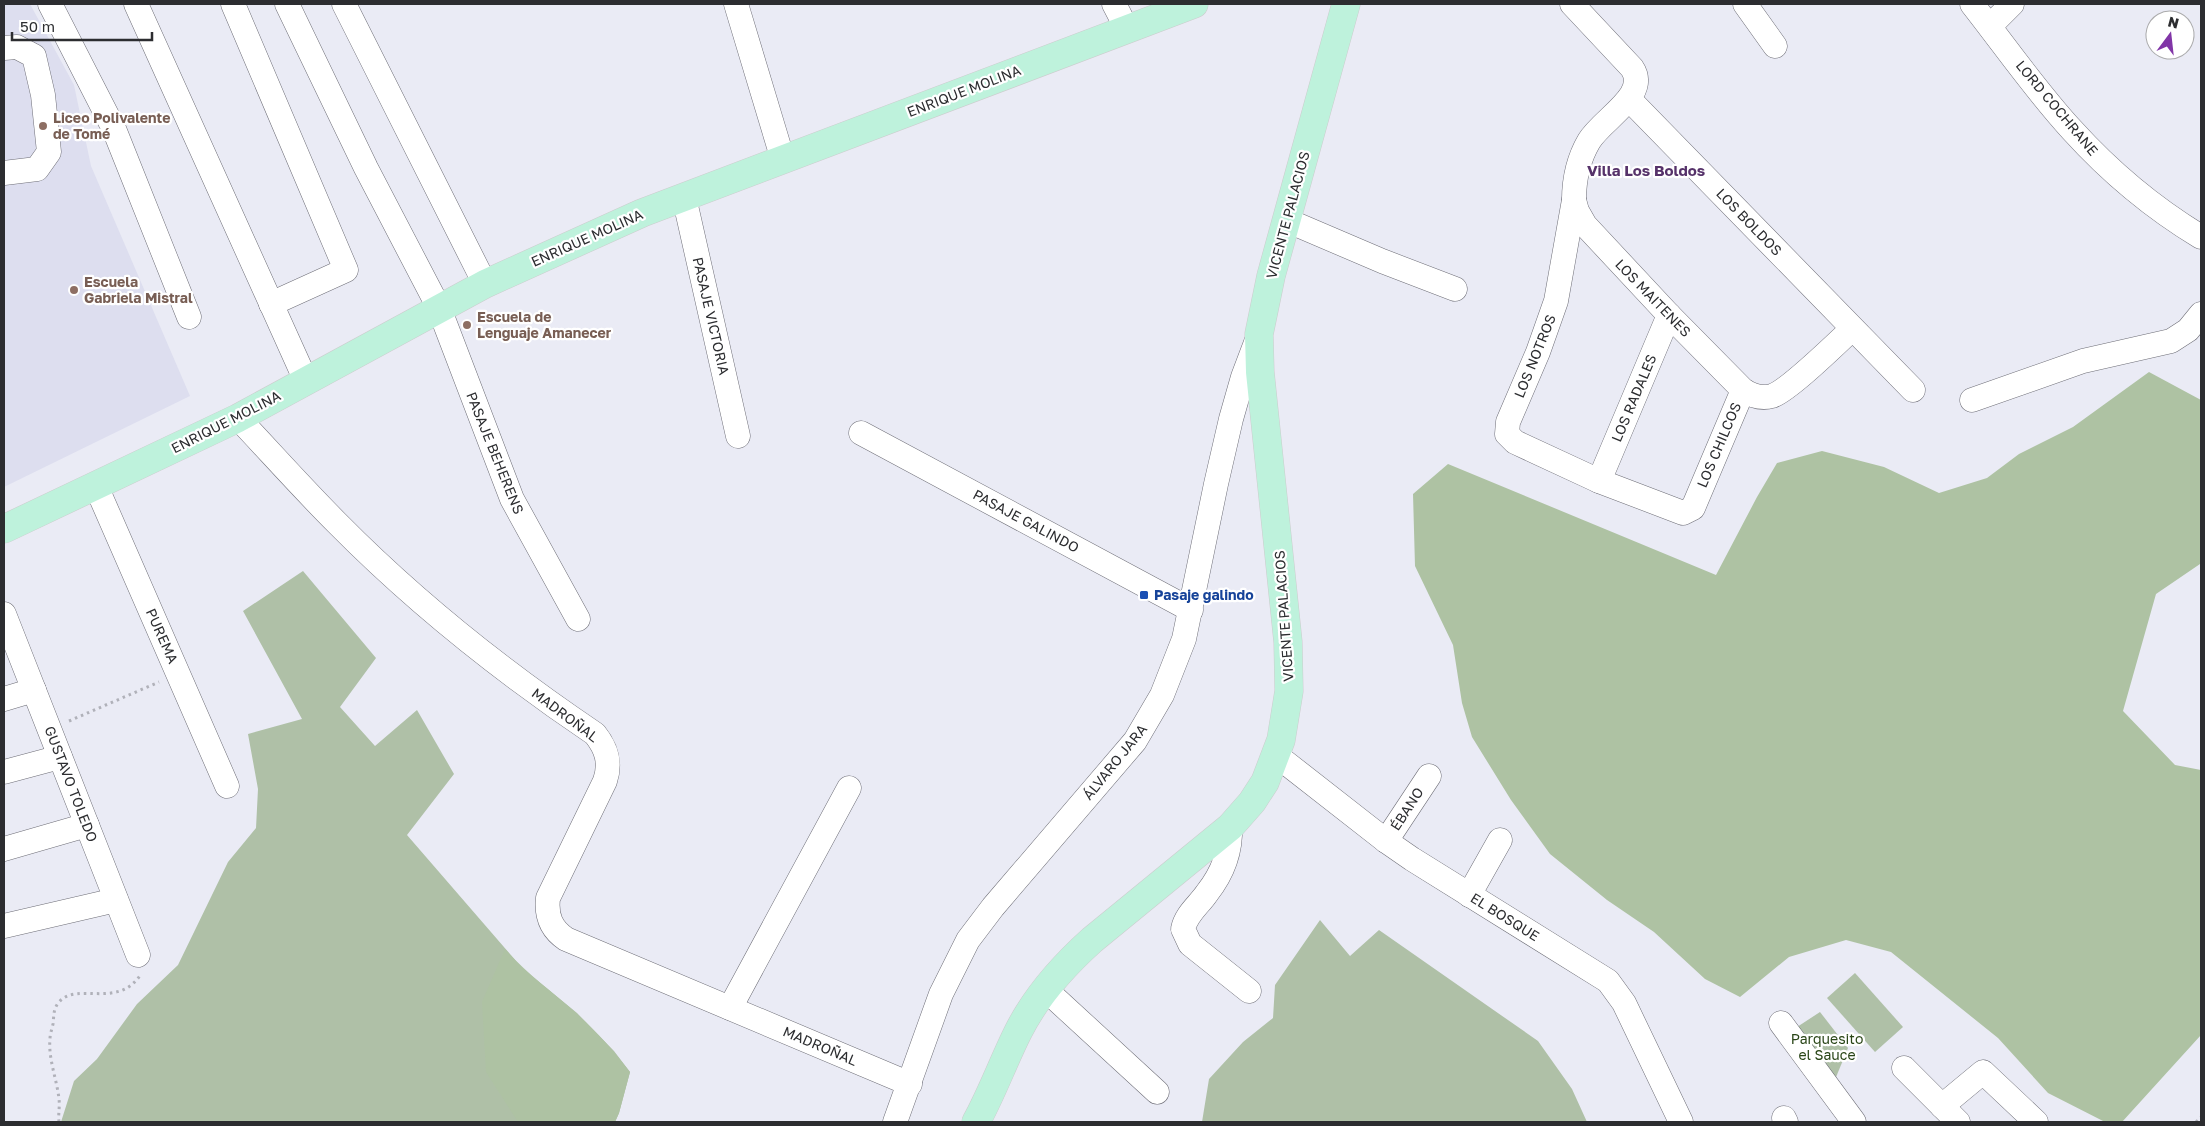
<svg xmlns="http://www.w3.org/2000/svg" width="2205" height="1126" font-family="'Golos Text',sans-serif">
<style>
.built{fill:#dddeef}
.green{fill:#afc0a7}
.forest{fill:#aec2a3}
.lines{fill:none;stroke-linecap:round;stroke-linejoin:round}
.minor-casing{stroke:#6e6e77;stroke-width:25}
.major-casing{stroke:#cccdcd;stroke-width:29}
.path{stroke:#b0b1b9;stroke-width:3;stroke-dasharray:2.5 4;stroke-linecap:butt}
.minor{stroke:#fff;stroke-width:24}
.major{stroke:#bef2dc;stroke-width:28}
.education-dot{fill:#8d6e63;stroke:#fff;stroke-width:2}
.transit-dot{fill:#1a4fb4;stroke:#fff;stroke-width:2}
.labels{text-anchor:middle;stroke-width:4.5;stroke-linejoin:round;paint-order:stroke}
.street-label{font-size:14px;fill:#2c2d30;stroke:#fff}
.education-label{font-size:14px;font-weight:bold;fill:#785e54;stroke:#fff;text-anchor:start}
.transit-label{font-size:14px;font-weight:bold;fill:#164399;stroke:#fff;text-anchor:start}
.park-label{font-size:14px;fill:#294517;stroke:#fff}
.neighbourhood-label{font-size:15px;font-weight:bold;fill:#56326a;stroke:#fff}
</style>
<rect width="100%" height="100%" fill="#eaebf5"/>
<polygon class="built" points="4,4 30,4 74,85 91,166 190,396 4,487"/>
<g class="green">
<polygon points="303,571 376,658 340,707 375,746 417,710 454,774 407,835 522,968 577,1013 614,1051 630,1072 619,1113 615,1122 61,1122 74,1081 97,1059 137,1004 178,965 228,862 256,828 258,789 248,734 302,719 243,611"/>
<polygon points="1320,920 1350,956 1379,930 1538,1041 1572,1089 1587,1122 1202,1122 1209,1079 1243,1042 1273,1018 1275,985"/>
<polygon points="1855,973 1903,1027 1875,1052 1827,998"/>
<polygon points="1820,1012 1848,1048 1834,1082 1794,1029"/>
</g>
<g class="forest">
<polygon points="2149,372 2201,400 2200,564 2156,594 2123,711 2175,765 2201,770 2201,1035 2122,1122 2105,1122 2048,1093 1998,1038 1891,952 1846,940 1789,957 1740,997 1705,979 1654,932 1607,900 1550,854 1511,800 1472,737 1462,703 1453,645 1415,566 1413,494 1448,464 1716,575 1757,497 1777,463 1822,451 1884,467 1939,493 1987,478 2019,454 2073,427"/>
<path d="M505,949C526,973 551,991 575,1012C595,1030 614,1051 630,1072L619,1113L615,1122H518L486,1072L482,1002Z"/>
</g>
<g class="lines">
<defs>
<g id="minor">
<polyline points="50,4 114,129 189,317"/>
<polyline points="136,4 306,381"/>
<polyline points="233,4 346,270 271,304"/>
<polyline points="287,4 366,168 439,308 512,499 578,619"/>
<polyline points="344,4 485,284"/>
<polyline points="736,4 783,160"/>
<polyline points="1114,4 1127,29"/>
<path d="M1572,4L1632,68C1650,95 1603,118 1589,141C1579,158 1574,180 1574,200L1556,301L1538,352L1508,422L1507,434L1515,442L1599,481L1683,513L1693,508L1743,390"/>
<polyline points="1745,4 1775,46"/>
<path d="M1972,4C2005,46 2036,91 2072,130C2110,172 2153,208 2201,237"/>
<polyline points="1990,26 2012,4"/>
<polyline points="4,48 17,47 34,56 43,95 49,152 37,169 4,173"/>
<polyline points="1629,99 1913,390"/>
<polyline points="684,197 738,436"/>
<path d="M1574,200L1577,211L1585,225L1669,315L1743,390C1752,396 1761,399 1772,396C1788,391 1837,343 1852,329"/>
<polyline points="1286,220 1382,261 1455,289"/>
<polyline points="1972,400 2083,361 2171,341 2188,330 2201,314"/>
<path d="M238,418C271,453 303,489 337,523C415,602 503,672 595,734C607,749 611,763 605,781L548,898C546,916 551,929 566,939L910,1084"/>
<polyline points="861,433 1191,610"/>
<polyline points="1599,481 1669,315"/>
<polyline points="96,486 227,786"/>
<polyline points="4,614 138,955"/>
<polyline points="4,699 34,690"/>
<polyline points="1276,755 1386,841 1412,859 1608,981 1624,1003 1681,1122"/>
<polyline points="4,772 60,757"/>
<path d="M1230,827C1231,851 1222,874 1207,893C1199,905 1186,914 1183,929L1190,944L1249,991"/>
<polyline points="1386,841 1429,776"/>
<polyline points="4,849 87,825"/>
<polyline points="1469,895 1500,840"/>
<polyline points="4,926 116,900"/>
<polyline points="1045,989 1157,1092"/>
<polyline points="730,1008 849,788"/>
<polyline points="1781,1023 1854,1122"/>
<polyline points="1904,1068 1958,1122"/>
<polyline points="1942,1106 1983,1072 2036,1122"/>
<polyline points="1784,1118 1786,1122"/>
<polyline points="895,1122 941,994 968,940 993,907 1135,741 1162,695 1184,639 1216,484 1231,419 1243,377 1257,340"/>
</g>
<g id="major">
<polyline points="4,529 238,418 485,284 642,213 1194,4"/>
<path d="M976,1122C992,1093 1003,1062 1018,1032C1036,996 1062,967 1092,940L1230,827L1252,802L1265,782L1281,740L1289,691L1288,642L1260,372L1259,334L1271,276L1346,4"/>
</g>
</defs>
<use href="#minor" class="minor-casing"/>
<use href="#major" class="major-casing"/>
<g class="path">
<polyline points="69,721 159,682"/>
<path d="M59,1122C58,1114 60,1107 59,1099C57,1080 48,1058 50,1039C50,1034 52,1029 53,1024C54,1016 53,1009 59,1002C78,981 118,1010 141,974"/>
<polyline points="2196,1122 2201,1117"/>
</g>
<use href="#minor" class="minor"/>
<use href="#major" class="major"/>
</g>
<g class="education-dot">
<circle cx="43" cy="126" r="5"/>
<circle cx="74" cy="290" r="5"/>
<circle cx="467" cy="325" r="5"/>
</g>
<rect class="transit-dot" x="1139" y="590" width="10" height="10" rx="2.5"/>
<g class="labels">
<g class="street-label">
<text transform="translate(964 91) rotate(-21)" y="5">ENRIQUE MOLINA</text>
<text transform="translate(2057 108) rotate(50)" y="5">LORD COCHRANE</text>
<text transform="translate(1288 215) rotate(-75)" y="5">VICENTE PALACIOS</text>
<text transform="translate(1749 222) rotate(46)" y="5">LOS BOLDOS</text>
<text transform="translate(587 238) rotate(-24)" y="5">ENRIQUE MOLINA</text>
<text transform="translate(1653 298) rotate(46)" y="5">LOS MAITENES</text>
<text transform="translate(711 316) rotate(77)" y="5">PASAJE VICTORIA</text>
<text transform="translate(1535 356) rotate(-68)" y="5">LOS NOTROS</text>
<text transform="translate(1634 398) rotate(-67)" y="5">LOS RADALES</text>
<text transform="translate(226 422) rotate(-27)" y="5">ENRIQUE MOLINA</text>
<text transform="translate(1719 445) rotate(-67)" y="5">LOS CHILCOS</text>
<text transform="translate(495 453) rotate(68)" y="5">PASAJE BEHERENS</text>
<text transform="translate(1026 521) rotate(28)" y="5">PASAJE GALINDO</text>
<text transform="translate(1284 616) rotate(-94)" y="5">VICENTE PALACIOS</text>
<text transform="translate(162 636) rotate(66)" y="5">PUREMA</text>
<text transform="translate(565 715) rotate(37)" y="5">MADROÑAL</text>
<text transform="translate(1115 762) rotate(-51)" y="5">ÁLVARO JARA</text>
<text transform="translate(71 784) rotate(69)" y="5">GUSTAVO TOLEDO</text>
<text transform="translate(1407 809) rotate(-57)" y="5">ÉBANO</text>
<text transform="translate(1505 917) rotate(32)" y="5">EL BOSQUE</text>
<text transform="translate(820 1046) rotate(23)" y="5">MADROÑAL</text>
</g>
<g class="education-label">
<text x="53" y="123">Liceo Polivalente<tspan x="53" dy="16">de Tomé</tspan></text>
<text x="84" y="287">Escuela<tspan x="84" dy="16">Gabriela Mistral</tspan></text>
<text x="477" y="322">Escuela de<tspan x="477" dy="16">Lenguaje Amanecer</tspan></text>
</g>
<g class="transit-label">
<text x="1154" y="600">Pasaje galindo</text>
</g>
<g class="park-label">
<text x="1827" y="1044">Parquesito<tspan x="1827" dy="16">el Sauce</tspan></text>
</g>
<g class="neighbourhood-label">
<text x="1646" y="176">Villa Los Boldos</text>
</g>
</g>
<rect width="2205" height="1126" fill="none" stroke="#2c2d30" stroke-width="10"/>
<g transform="translate(2170 35) rotate(15)"><circle r="24" fill="#ffffff" stroke="#ababac"/>
<path d="M0-4L9 19L0 12L-9 19Z" fill="#8135a7"/>
<text y="-8" font-size="14" font-weight="bold" text-anchor="middle" fill="#2c2d30">N</text>
</g>
<path d="M12 32v8h140v-8" fill="none" stroke="#2c2d30" stroke-width="2.5"/>
<text x="20" y="32" font-size="15" fill="#2c2d30" stroke="#ffffff" stroke-width="4" paint-order="stroke">50 m</text>
</svg>
